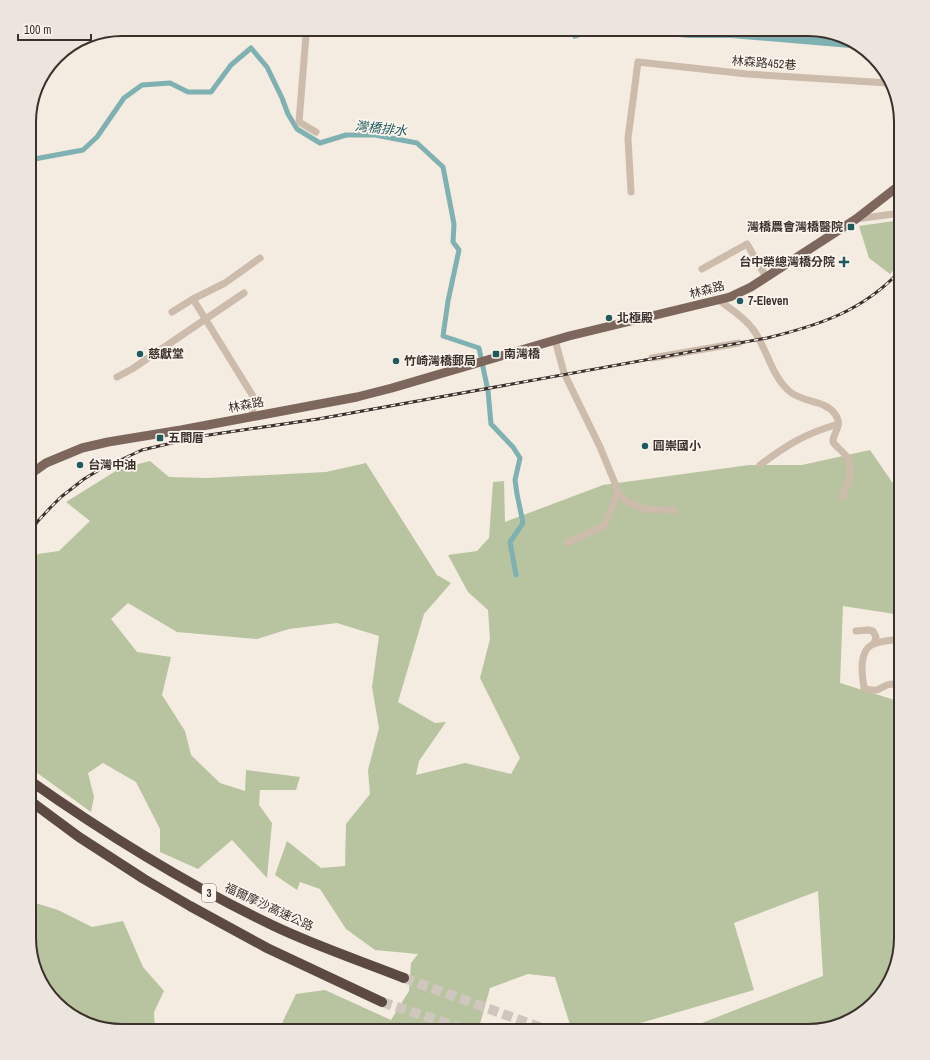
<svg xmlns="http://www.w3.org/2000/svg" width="930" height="1060" font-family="'Archivo Narrow','Noto Sans TC',sans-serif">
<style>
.green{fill:#b8c4a0}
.water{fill:#7fb0b2}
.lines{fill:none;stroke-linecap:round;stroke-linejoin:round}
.canal{stroke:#7fb0b2;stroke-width:5}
.highway-tunnel{stroke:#cfc6bd;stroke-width:10;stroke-dasharray:10 5;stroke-linecap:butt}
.minor{stroke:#cdbbac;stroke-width:7}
.major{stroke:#7d675c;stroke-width:9}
.highway{stroke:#5c4a42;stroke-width:10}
.rail-casing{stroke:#3b302b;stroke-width:3}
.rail{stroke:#fbf5ee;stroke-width:1.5;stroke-dasharray:4.5;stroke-linecap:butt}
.poi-dot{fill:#1f5a5e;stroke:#fbf5ee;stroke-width:1.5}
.labels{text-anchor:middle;stroke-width:3.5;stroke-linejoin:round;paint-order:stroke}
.shield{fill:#fbf5ee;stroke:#756b66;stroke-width:1}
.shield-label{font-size:11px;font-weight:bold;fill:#3b302b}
.street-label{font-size:12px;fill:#3b302b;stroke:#fbf5ee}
.poi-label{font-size:12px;font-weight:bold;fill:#3b302b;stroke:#fbf5ee;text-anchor:start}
.water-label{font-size:13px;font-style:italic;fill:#1f5a5e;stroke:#fbf5ee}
.rim{fill:none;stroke:#3b302b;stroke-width:2}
</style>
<rect width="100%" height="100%" fill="#f4ebe1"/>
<g class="green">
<polygon points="901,220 901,262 890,274 869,258 859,226"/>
<polygon points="870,450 901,495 901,615 843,606 840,683 901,702 901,938 891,979 865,1012 808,1031 697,1031 694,1026 823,976 818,891 734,923 754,990 644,1022 601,1031 572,1031 555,977 528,974 490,988 478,1031 281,1031 283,1021 296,994 325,990 391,1020 409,991 411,963 418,954 375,950 346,929 320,889 300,882 297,890 275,875 287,841 321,868 345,866 346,824 370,794 368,770 379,728 372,687 379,636 337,623 289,629 257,639 177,632 128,603 111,619 137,652 171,657 162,695 185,731 191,755 220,783 245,791 246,770 300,777 296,790 260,790 259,805 272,823 267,878 232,840 198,869 160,852 160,829 136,782 103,763 88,773 94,797 91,812 29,767 29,563 38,554 59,551 90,521 66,502 119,469 150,461 169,477 207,478 326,472 366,463 437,575 451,583 424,614 398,702 435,723 446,722 419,761 416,775 465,763 511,774 520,758 480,678 490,639 488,610 468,592 448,555 477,551 489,538 493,482 504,481 505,522 603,485 749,465 802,465"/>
<polygon points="29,901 58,910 92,927 123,921 143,967 164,991 154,1012 155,1031 122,1031 81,1021 48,995 29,938"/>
</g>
<polygon class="water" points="565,29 814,29 849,39 862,49 731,38 691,38 598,31 574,39"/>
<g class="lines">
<polyline class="canal" points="29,160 83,150 97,137 124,98 142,85 170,83 188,92 211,92 231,65 251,48 267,67 282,98 288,114 297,129 320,143 346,135 375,135 417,143 443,167 454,224 453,242 459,250 448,301 443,336 479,348 488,391 491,424 513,447 520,458 515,480 517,494 523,523 510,542 516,575"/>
<g class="highway-tunnel">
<polyline points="404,978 550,1031"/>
<polyline points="382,1002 470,1031"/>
</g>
<g class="minor">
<polyline points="306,35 299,122 316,132"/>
<polyline points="631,192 628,138 638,62 747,74 888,83"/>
<polyline points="856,219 901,213"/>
<polyline points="702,269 747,244 766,277"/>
<path d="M719,300C730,309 743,316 752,328C767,347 770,374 789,391C802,403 824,399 835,414C844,427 832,433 833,442C837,448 843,451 847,457C855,469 847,485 843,497"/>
<polyline points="172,312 193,299"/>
<polyline points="555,340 564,373 600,447 619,493 627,502 645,509 675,510"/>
<polyline points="652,358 739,343"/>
<polyline points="117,377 132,369 244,293"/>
<polyline points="252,416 254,398 193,299 225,283 260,258"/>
<path d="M760,465C788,444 805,434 838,424"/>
<polyline points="567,543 604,526 616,497 619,493"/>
<polyline points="856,631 868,630 873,631 876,637 874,644"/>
<path d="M901,639C893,640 881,641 873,644C858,652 862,674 864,688C881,694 879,686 891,684C894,684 898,685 901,685"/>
</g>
<polyline class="major" points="29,475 46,463 82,448 108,442 181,430 357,397 392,388 569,336 730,297 751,287 856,219 901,184"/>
<g class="highway">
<path d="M29,780C107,835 188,885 274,926C316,946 361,961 404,978"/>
<polyline points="29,800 79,837 144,879 190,906 267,948 382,1002"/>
</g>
<defs>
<path id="rail" d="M29,534L38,521L50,508L61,497L84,479L99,470L142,450L202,436L318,419L767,338C820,325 863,311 901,270"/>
</defs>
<use href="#rail" class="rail-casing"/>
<use href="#rail" class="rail"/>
</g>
<g class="poi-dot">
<rect x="847" y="223" width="8" height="8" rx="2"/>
<path d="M842 256h4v4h4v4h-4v4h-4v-4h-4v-4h4z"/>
<circle cx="740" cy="301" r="4"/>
<circle cx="609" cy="318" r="4"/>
<circle cx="140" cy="354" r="4"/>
<rect x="492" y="350" width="8" height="8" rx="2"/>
<circle cx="396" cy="361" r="4"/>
<rect x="156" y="434" width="8" height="8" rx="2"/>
<circle cx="645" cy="446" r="4"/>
<circle cx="80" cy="465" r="4"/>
</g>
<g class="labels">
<rect class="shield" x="202" y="884" width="14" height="18" rx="3"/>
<g class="shield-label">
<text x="209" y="897">3</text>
</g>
<g class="street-label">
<text transform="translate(764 63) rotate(4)" y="4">林森路452巷</text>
<text transform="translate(707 290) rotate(-15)" y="4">林森路</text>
<text transform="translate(246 405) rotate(-11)" y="4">林森路</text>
<text transform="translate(269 907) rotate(25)" y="4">福爾摩沙高速公路</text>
</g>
<g class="poi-label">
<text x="843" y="231" text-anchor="end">灣橋農會灣橋醫院</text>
<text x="835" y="266" text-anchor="end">台中榮總灣橋分院</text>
<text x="748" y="305">7-Eleven</text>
<text x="617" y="322">北極殿</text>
<text x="148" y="358">慈獻堂</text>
<text x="504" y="358">南灣橋</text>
<text x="404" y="365">竹崎灣橋郵局</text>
<text x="168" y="442">五間厝</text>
<text x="653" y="450">圓崇國小</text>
<text x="88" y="469">台灣中油</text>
</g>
<g class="water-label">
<text transform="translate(381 128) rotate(6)" y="5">灣橋排水</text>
</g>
</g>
<path d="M0 0H930V1060H0ZM122 36H808A86 86 0 0 1 894 122V938A86 86 0 0 1 808 1024H122A86 86 0 0 1 36 938V122A86 86 0 0 1 122 36Z" fill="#ece5de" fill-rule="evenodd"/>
<path class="rim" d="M122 36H808A86 86 0 0 1 894 122V938A86 86 0 0 1 808 1024H122A86 86 0 0 1 36 938V122A86 86 0 0 1 122 36Z"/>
<path d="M18 34v6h73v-6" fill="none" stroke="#3b302b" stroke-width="2"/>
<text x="24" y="34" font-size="12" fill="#3b302b" stroke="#fbf5ee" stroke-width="3" paint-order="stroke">100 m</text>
</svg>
